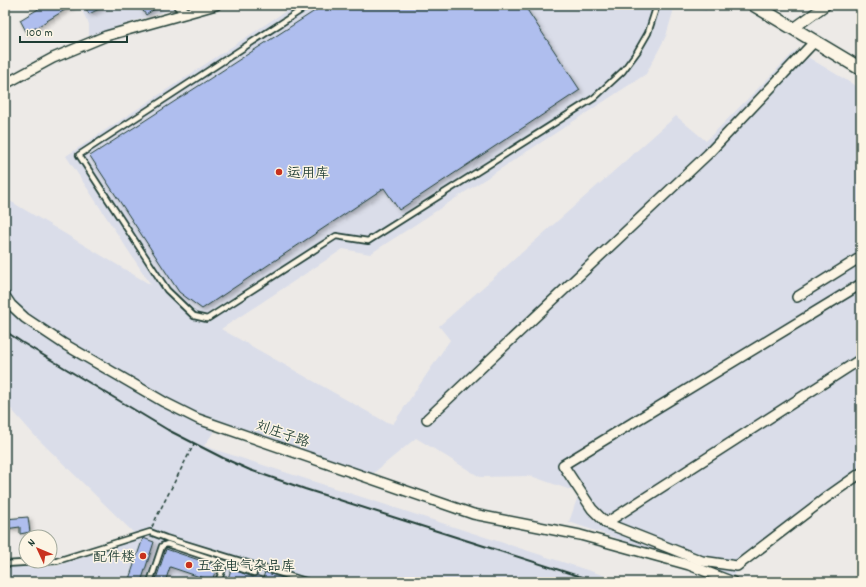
<svg xmlns="http://www.w3.org/2000/svg" width="866" height="587" font-family="Dekko,'LXGW WenKai TC',sans-serif">
<style>
.built{fill:#dadde9}
.building{fill:#afbeee;stroke:#1f3d34;filter:url(#shadow)}
.lines{fill:none;stroke-linecap:round;stroke-linejoin:round}
.lane-casing{stroke:#1f3d34;stroke-width:8}
.street-casing{stroke:#1f3d34;stroke-width:12}
.secondary-casing{stroke:#1f3d34;stroke-width:15}
.path{stroke:#1f3d34;stroke-width:1.5;stroke-dasharray:4 3;stroke-linecap:butt}
.lane{stroke:#fcf5e5;stroke-width:4.5}
.street{stroke:#fcf5e5;stroke-width:9}
.secondary{stroke:#fcf5e5;stroke-width:12}
.rail{stroke:#1f3d34;stroke-width:2}
.poi-dot{fill:#c8321e;stroke:#fcf5e5;stroke-width:1.5}
.labels{text-anchor:middle;stroke-width:3;stroke-linejoin:round;paint-order:stroke}
.poi-label{font-size:14px;fill:#1f3d34;stroke:#fcf5e5;text-anchor:start}
.street-label{font-size:14px;fill:#1f3d34;stroke:#fcf5e5}
</style>
<defs>
<filter id="shadow"><feDropShadow dx="2.5" dy="2.5" stdDeviation="2" flood-color="#0004"/></filter>
</defs>
<rect width="100%" height="100%" fill="#edeae7"/>
<filter id="ink" filterUnits="userSpaceOnUse"><feTurbulence type="fractalNoise" baseFrequency=".025" numOctaves="2"/><feDisplacementMap in="SourceGraphic" scale="8" xChannelSelector="R" yChannelSelector="G"/><feConvolveMatrix kernelMatrix="1 2 1 2 8 2 1 2 1" color-interpolation-filters="sRGB"/></filter>
<g filter="url(#ink)">
<g class="built">
<polygon points="79,5 190,5 159,13 89,36 89,24"/>
<polygon points="295,5 675,5 666,36 646,74 370,254 343,249 221,329 384,421 393,424 450,340 439,326 676,116 706,141 796,50 861,89 861,478 731,577 569,522 579,493 531,476 480,477 416,438 365,480 215,430 204,446 624,582 5,582 5,567 57,566 139,538 35,436 5,402 5,198 151,285 66,156"/>
<polygon points="685,5 708,5 706,11"/>
</g>
<g class="building">
<polygon points="45,5 73,5 27,33 20,20"/>
<polygon points="84,5 107,5 89,14"/>
<polygon points="139,5 160,5 146,15"/>
<polygon points="324,5 524,5 580,90 399,210 384,188 202,309 179,292 90,156"/>
<polygon points="28,517 30,532 20,534 20,527 5,529 5,519"/>
<polygon points="143,538 154,542 141,582 128,582"/>
<polygon points="166,549 217,566 212,581 170,567 165,582 155,582"/>
<polygon points="231,569 253,577 257,575 263,578 265,572 292,581 292,582 244,582 237,580 236,582 227,582"/>
</g>
<g class="lines">
<defs>
<g id="lane">
<polyline points="309,5 79,155 167,290 194,316 207,319 336,236 368,241 594,98 623,71 637,52 648,33 657,5"/>
<polyline points="5,564 57,561 150,532 166,538 309,582"/>
<polyline points="150,582 162,546 167,544 254,573"/>
<polyline points="218,582 225,563"/>
</g>
<g id="street">
<polyline points="178,5 186,13"/>
<polyline points="794,28 826,5"/>
<polyline points="5,84 53,58 106,36 216,5"/>
<polyline points="5,296 11,305 25,318 64,344 164,402 198,419 473,514 580,535 689,565 733,582"/>
<polyline points="797,297 861,257"/>
<polyline points="861,359 606,523 702,561 737,566 827,497 861,473"/>
<polyline points="427,419 708,154 815,41"/>
<polyline points="606,523 592,509 563,465 861,284"/>
</g>
<polyline id="secondary" points="754,5 861,69"/>
</defs>
<use href="#lane" class="lane-casing"/>
<use href="#street" class="street-casing"/>
<use href="#secondary" class="secondary-casing"/>
<polyline class="path" points="152,527 157,516 194,444"/>
<use href="#lane" class="lane"/>
<use href="#street" class="street"/>
<use href="#secondary" class="secondary"/>
<polyline class="rail" points="5,331 23,343 168,430 223,458 250,470 305,489 597,582"/>
</g>
</g>
<g class="poi-dot">
<circle cx="279" cy="172" r="4"/>
<circle cx="143" cy="556" r="4"/>
<circle cx="189" cy="565" r="4"/>
</g>
<g class="labels">
<g class="poi-label">
<text x="287" y="177">运用库</text>
<text x="135" y="561" text-anchor="end">配件楼</text>
<text x="197" y="570">五金电气杂品库</text>
</g>
<g class="street-label">
<text transform="translate(283 433) rotate(19)" y="5">刘庄子路</text>
</g>
</g>
<rect width="866" height="587" fill="none" stroke="#fcf5e5" stroke-width="20"/>
<rect x="10" y="10" width="846" height="567" fill="none" stroke="#1f3d34" stroke-width="1.5" filter="url(#ink)"/>
<g transform="translate(38 549) rotate(314)"><circle r="19" fill="#fcf5e5" stroke="#a4ab9e"/>
<path d="M0-3L7 15L0 10L-7 15Z" fill="#c8321e"/>
<text y="-6" font-size="11" font-weight="bold" text-anchor="middle" fill="#1f3d34">N</text>
</g>
<path d="M20 36v6h107v-6" fill="none" stroke="#1f3d34" stroke-width="2"/>
<text x="26" y="36" font-size="12" fill="#1f3d34" stroke="#fcf5e5" stroke-width="3" paint-order="stroke">100 m</text>
</svg>
